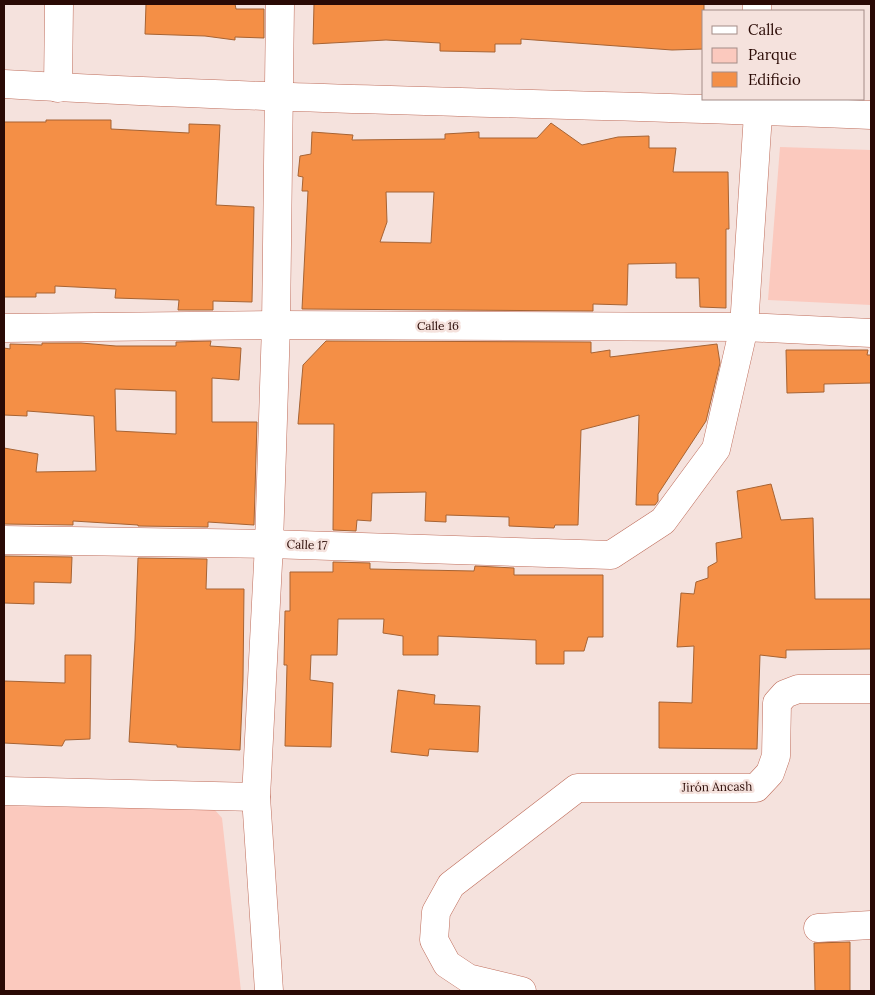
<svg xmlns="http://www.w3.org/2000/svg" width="875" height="995" font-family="Lora,serif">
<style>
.green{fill:#fbc9be}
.building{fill:#f48f46;stroke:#a76333;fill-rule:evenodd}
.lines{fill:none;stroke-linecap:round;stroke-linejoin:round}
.minor-casing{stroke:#bf6d5b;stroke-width:29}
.minor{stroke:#fff;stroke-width:28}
.labels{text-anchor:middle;stroke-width:5;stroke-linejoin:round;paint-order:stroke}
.street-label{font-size:12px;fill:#2a0a05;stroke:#f5e2dd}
</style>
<rect width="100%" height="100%" fill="#f5e2dd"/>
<g class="green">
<polygon points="780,147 871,150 871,305 768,300"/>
<polygon points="4,806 214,809 222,818 241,991 4,991"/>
</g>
<g class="building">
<polygon points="146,4 235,4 236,9 264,9 264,38 235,37 235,40 205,36 145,34"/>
<polygon points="314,4 704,4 704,49 672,50 521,39 521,44 495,44 495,52 440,51 440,43 386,40 313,44"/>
<polygon points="46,120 111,120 111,129 189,133 189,124 220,125 216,205 254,207 252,302 213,301 213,310 178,310 179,300 115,298 116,289 55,286 55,293 36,293 36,297 4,297 4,122 46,122"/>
<path d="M551,123L582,145L618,137L649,136V148H676L673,172H728L729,229H726V308L700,307L699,278H676V263L628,264L627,305L593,304V311L302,309L308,191H302L303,177L298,176L300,156L311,154L312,132L353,135L352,140L445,139V134L479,132V138H537ZM386,192H434L431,243L380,242L387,222Z"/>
<path d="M211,341L210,346L241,348L239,380L212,378V422H257L254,525L208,522V527L138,526V525L73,521V525L4,524V448L38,454L36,472L96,471L94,416L27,411V416L4,415V348L10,349V344L42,345V343H81L116,346H176V342ZM115,389L176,391V434L116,431Z"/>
<polygon points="326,341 591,342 591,353 610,350 610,357 717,344 720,363 706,421 658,494 658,501 655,505 636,505 639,415 581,430 578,525 555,525 554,528 509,526 509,517 446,515 446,522 425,521 426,492 372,493 371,521 357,520 356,531 333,530 334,424 298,424 303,365"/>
<polygon points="786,350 868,350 867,355 871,355 871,383 824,384 824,392 787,393"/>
<polygon points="771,484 781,520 813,518 815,599 871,599 871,649 786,650 786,658 760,655 757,749 659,748 659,702 692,703 694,646 677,647 681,593 694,594 696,582 708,578 708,567 717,562 716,543 742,538 737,491"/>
<polygon points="4,556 72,557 71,583 34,582 34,604 4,603"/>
<polygon points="138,558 207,559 206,589 244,589 243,680 240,750 177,747 177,745 129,742 135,640"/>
<polygon points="333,562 370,563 370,569 474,571 475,566 514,568 514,575 603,575 603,637 588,637 584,651 564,651 564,664 536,664 536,640 438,636 438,655 403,655 403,636 383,633 384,619 338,619 337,655 311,655 310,680 333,683 331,747 285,746 287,665 284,665 285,611 290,611 290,572 333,572"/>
<polygon points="65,655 91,655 90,739 65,740 62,746 4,743 4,681 65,683"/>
<polygon points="398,690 435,695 434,704 480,706 478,752 429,749 428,756 391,752"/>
<polygon points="850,942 850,991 815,991 814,943"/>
</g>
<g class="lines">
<defs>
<g id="minor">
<polyline points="757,4 757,11"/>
<path d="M4,84C293,101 582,103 871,115"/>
<polyline points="58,88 59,4"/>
<polyline points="4,328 276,325 744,327 871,333"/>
<polyline points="4,540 269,544 611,555 663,521 716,449 744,327 759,99"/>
<polyline points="4,791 256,797"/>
<polyline points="818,928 871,925"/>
<polyline points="269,991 256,797 269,544 276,325 280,4"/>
<polyline points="522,991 468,978 447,964 434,940 436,912 451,885 577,788 756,788 770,773 776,756 777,703 785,694 798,689 871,689"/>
</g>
</defs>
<use href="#minor" class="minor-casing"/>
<use href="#minor" class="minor"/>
</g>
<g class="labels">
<g class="street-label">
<text x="438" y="330">Calle 16</text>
<text transform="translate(307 545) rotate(2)" y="4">Calle 17</text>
<text transform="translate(717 787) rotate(-1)" y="4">Jirón Ancash</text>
</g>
</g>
<rect width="875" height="995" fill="none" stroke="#2a0a05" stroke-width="10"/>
<rect x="702" y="10" width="162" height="90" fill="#f5e2dd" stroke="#a48c87"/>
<rect x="712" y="26" width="25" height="8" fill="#ffffff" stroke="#a48c87"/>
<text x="748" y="35" font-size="15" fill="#2a0a05">Calle</text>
<rect x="712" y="48" width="25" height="15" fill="#fbc9be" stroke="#a48c87"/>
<text x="748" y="60" font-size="15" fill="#2a0a05">Parque</text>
<rect x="712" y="72" width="25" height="15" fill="#f48f46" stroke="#a48c87"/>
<text x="748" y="85" font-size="15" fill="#2a0a05">Edificio</text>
</svg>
